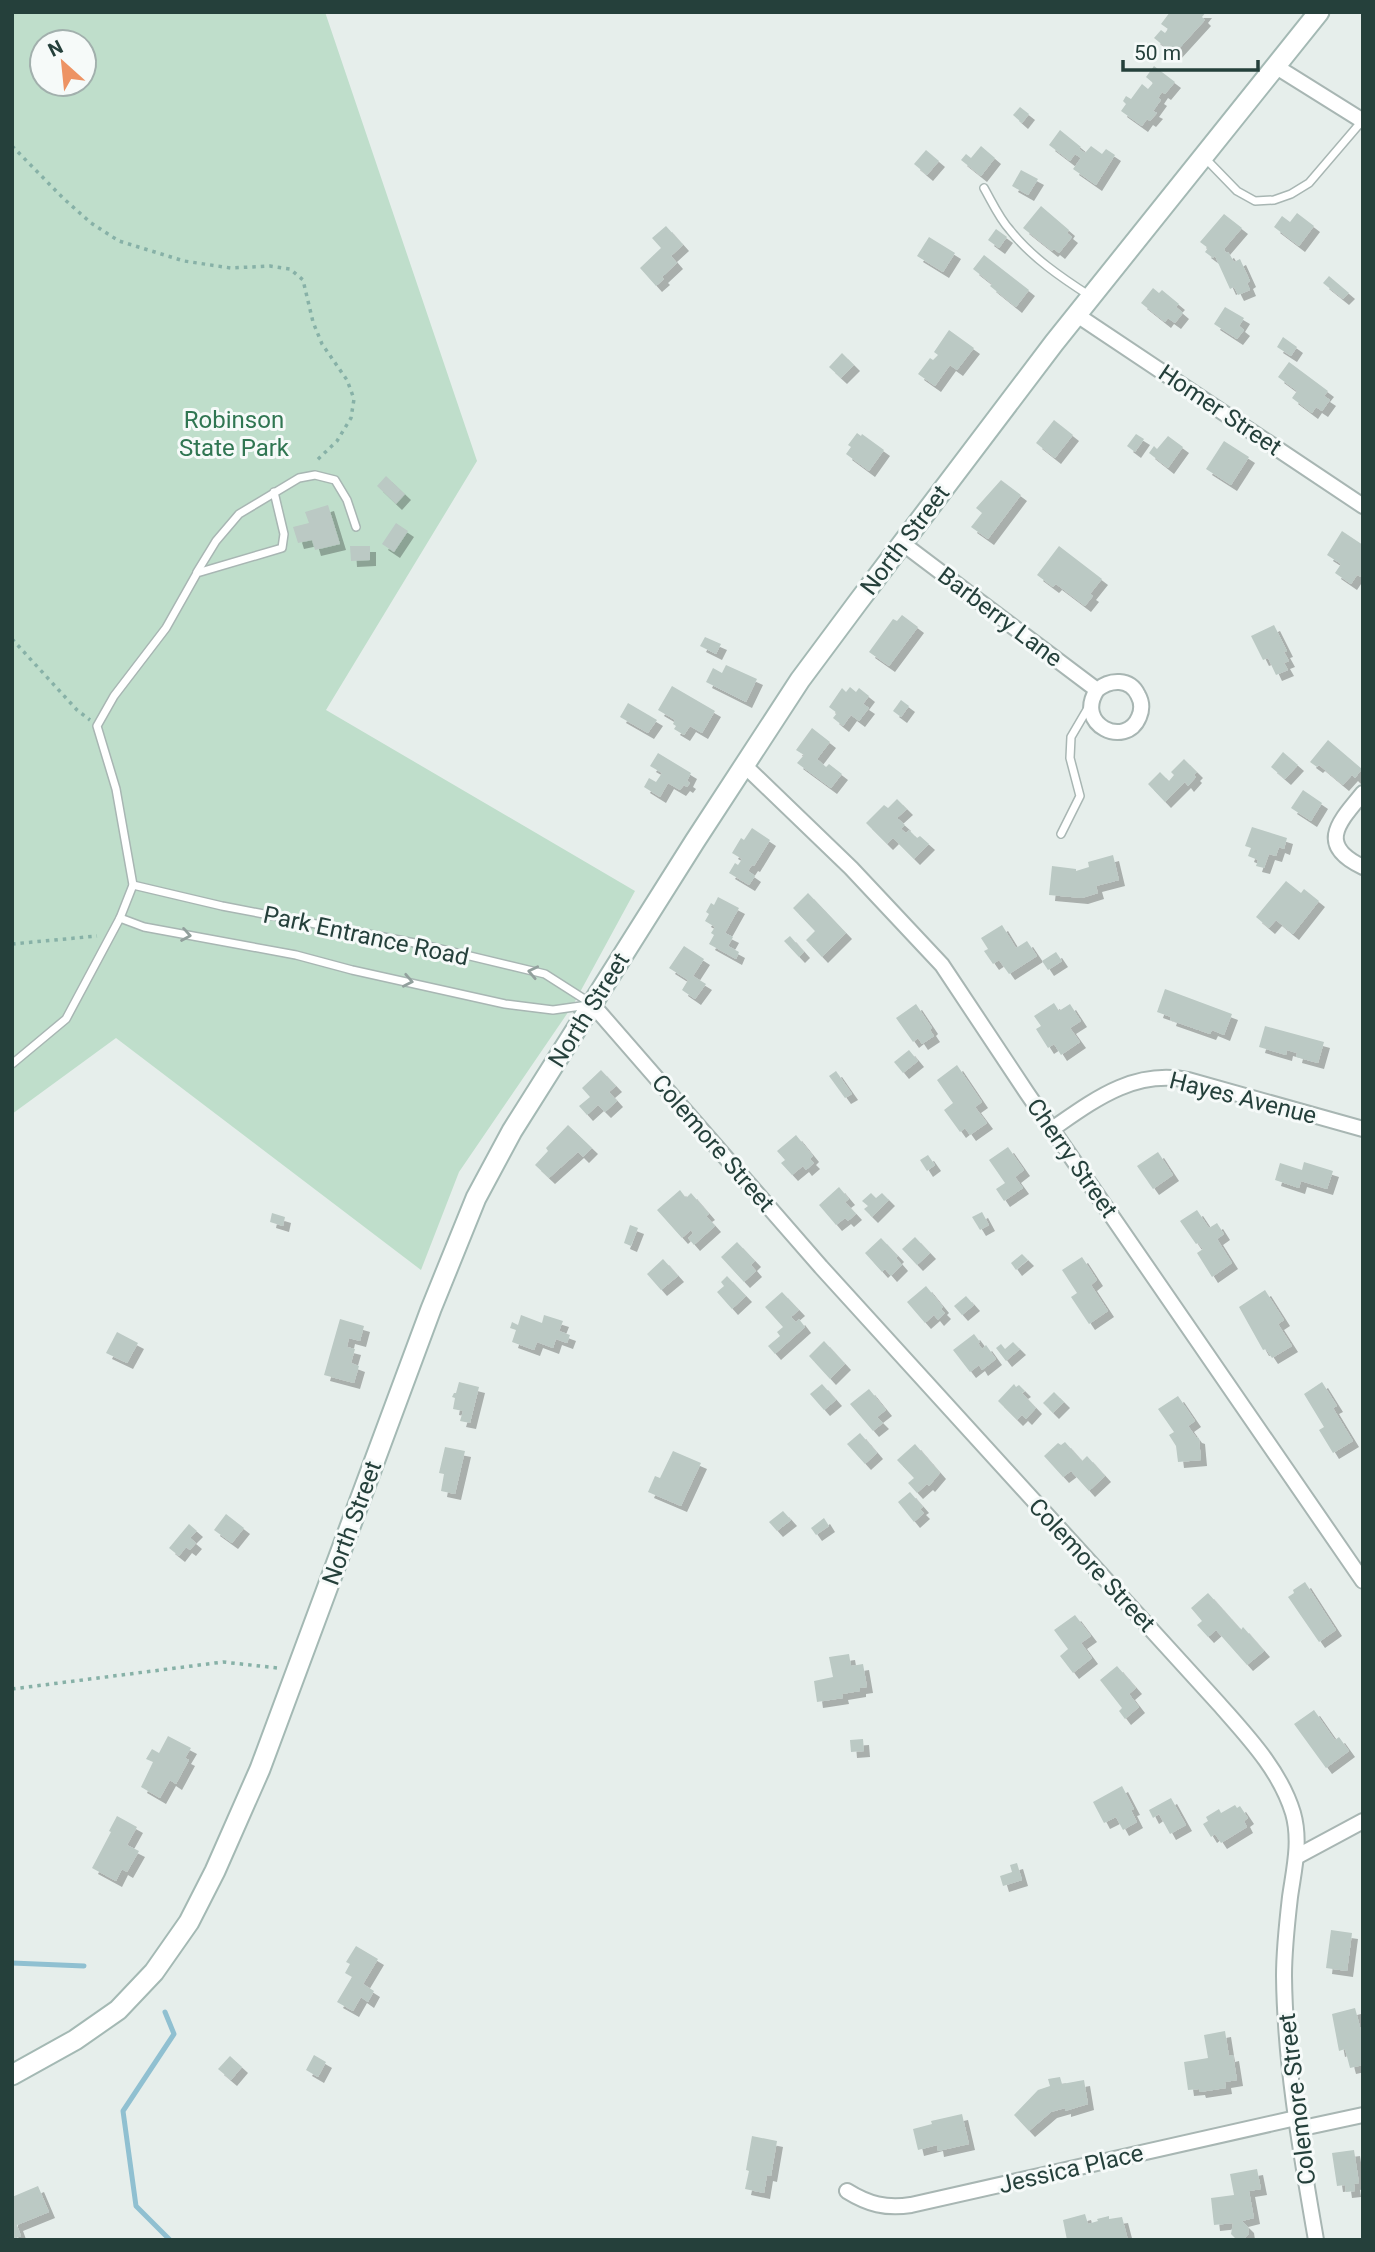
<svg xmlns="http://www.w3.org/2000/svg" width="1375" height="2252" font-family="Roboto,sans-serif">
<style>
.green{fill:#bfdecb;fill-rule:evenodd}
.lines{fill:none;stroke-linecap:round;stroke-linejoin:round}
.stream{stroke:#90c0d1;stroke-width:5}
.building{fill:#bbc9c4;filter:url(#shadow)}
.service-casing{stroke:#a8b6b3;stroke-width:10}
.minor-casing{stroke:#a8b6b3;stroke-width:18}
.secondary-casing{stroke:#a4b9b4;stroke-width:23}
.path{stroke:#87b1a7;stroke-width:3.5;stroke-dasharray:3.5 5;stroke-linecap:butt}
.service{stroke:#fff;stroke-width:7}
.minor{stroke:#fff;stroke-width:14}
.secondary{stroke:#fff;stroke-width:19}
.oneway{stroke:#92a09d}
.labels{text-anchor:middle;stroke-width:6;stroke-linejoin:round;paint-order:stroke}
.street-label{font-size:24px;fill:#25403b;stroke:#f6faf9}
.park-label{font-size:24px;fill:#307652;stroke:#f6faf9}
</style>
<defs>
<filter id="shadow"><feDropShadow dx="6" dy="6" stdDeviation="0" flood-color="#0004"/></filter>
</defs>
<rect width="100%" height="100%" fill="#e6eeeb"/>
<path class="green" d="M12,12H325L477,461L326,710L635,891L573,1005L459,1172L421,1270L116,1038L12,1114ZM42,42H84V84H42Z"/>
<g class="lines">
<g class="stream">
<polyline points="12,1963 84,1966"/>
<polyline points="165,2012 174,2034 123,2111 136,2206 170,2240"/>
</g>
</g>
<g class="building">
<polygon points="1170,12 1206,12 1202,17 1205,20 1174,54 1154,38 1161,30 1165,33 1168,29 1161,24"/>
<polygon points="1154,66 1175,82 1165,94 1162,92 1158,98 1161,100 1153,111 1157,113 1150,121 1147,119 1142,126 1121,111 1126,104 1123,101 1126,96 1131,99 1142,84 1148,89 1153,83 1146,77"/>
<polygon points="1020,107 1029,114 1022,123 1013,115"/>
<polygon points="1060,130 1081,147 1079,149 1085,153 1091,146 1102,154 1106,149 1115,155 1096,185 1073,169 1081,158 1075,154 1070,161 1049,145"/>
<polygon points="981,146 995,158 981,176 961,160 966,154 971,158"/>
<polygon points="926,150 939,161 927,175 914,164"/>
<polygon points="1021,170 1038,179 1028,195 1012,186"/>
<polygon points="1041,206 1069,230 1067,233 1072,237 1059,253 1054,249 1052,251 1023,228"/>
<polygon points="1297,213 1314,226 1299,246 1274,227 1282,216 1290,222"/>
<polygon points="1224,214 1242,228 1224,249 1226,253 1228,252 1234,262 1240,259 1250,281 1247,283 1250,290 1238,295 1234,287 1230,289 1215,256 1213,258 1205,252 1208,248 1200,242"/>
<polygon points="666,226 683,245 671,256 677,263 662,277 664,279 656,286 640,268 661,248 652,238"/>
<polygon points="996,229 1007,237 999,248 988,240"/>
<polygon points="929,237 955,253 943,272 917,256"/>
<polygon points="984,255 1029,290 1016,307 990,286 992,284 973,269"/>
<polygon points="1329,276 1349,293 1343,299 1323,283"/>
<polygon points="1153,288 1159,293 1162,290 1179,304 1176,307 1183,313 1175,323 1168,318 1165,322 1141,303"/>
<polygon points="1225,307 1244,318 1239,326 1244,330 1237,339 1214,324"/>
<polygon points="949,330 974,348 957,370 950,365 935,386 918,374 930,358 933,360 938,355 934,352"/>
<polygon points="1283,337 1297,347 1291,356 1277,347"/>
<polygon points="842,353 854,365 841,378 829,367"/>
<polygon points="1289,362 1328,391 1324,396 1330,400 1322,411 1316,407 1312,413 1292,398 1297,391 1278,377"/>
<polygon points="1054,420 1073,435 1055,458 1036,443"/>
<polygon points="857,433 861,436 862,434 884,450 869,471 846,454 851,447 848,445"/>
<polygon points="1136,434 1144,439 1135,452 1127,446"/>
<polygon points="1168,436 1183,447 1168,468 1149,453 1154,446 1157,449"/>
<polygon points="1224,441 1249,457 1231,485 1206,469"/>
<polygon points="386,476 405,494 396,504 377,486"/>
<polygon points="1001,480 1021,495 988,539 971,527 982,513 976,508"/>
<polygon points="328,505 340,544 315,550 312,540 298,543 293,527 309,523 305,512"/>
<polygon points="396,523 408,531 394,552 382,544"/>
<polygon points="1342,531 1363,545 1363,578 1357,575 1351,584 1335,573 1341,564 1327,555"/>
<polygon points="350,546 370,546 370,560 351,561"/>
<polygon points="1059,546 1102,579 1090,594 1093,596 1085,606 1056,584 1053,587 1037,575"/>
<polygon points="902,615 918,627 889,666 869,652 893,619 897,621"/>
<polygon points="1274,625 1287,651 1284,652 1289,661 1284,663 1288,670 1276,675 1268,658 1263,660 1251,636"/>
<polygon points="705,637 721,644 716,654 700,646"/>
<polygon points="726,665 757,679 746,702 706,682 713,668 722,673"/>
<polygon points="672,686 715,711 702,733 690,726 684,735 674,729 676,726 673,724 675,720 658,710"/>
<polygon points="850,687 856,692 859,688 869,696 863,704 869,708 859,721 851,715 843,726 833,718 837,713 829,707 842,688 846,692"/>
<polygon points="901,700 909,706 901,717 893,711"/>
<polygon points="628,703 657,720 648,733 620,717"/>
<polygon points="812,728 830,742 817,759 826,767 829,764 842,774 831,788 797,763 804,755 796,750"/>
<polygon points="1328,740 1362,769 1355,778 1352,775 1343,785 1319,765 1317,767 1310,762"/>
<polygon points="1283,752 1298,765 1285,779 1271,767"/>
<polygon points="658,753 691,773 687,781 690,783 687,787 684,785 680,790 668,783 660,797 644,787 649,778 656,782 662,773 650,766"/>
<polygon points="1184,759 1197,772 1194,775 1196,777 1188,786 1185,782 1165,802 1148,784 1160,772 1169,781 1174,775 1171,772"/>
<polygon points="1303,790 1322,803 1311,821 1291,808"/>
<polygon points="897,799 907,809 897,818 905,825 901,829 906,833 909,830 917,838 920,836 929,844 914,859 893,838 887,844 866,823 884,805 888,808"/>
<polygon points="1252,827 1287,838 1284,849 1279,847 1276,856 1269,854 1264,868 1256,866 1258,860 1248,856 1251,848 1245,846"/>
<polygon points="752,828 770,840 754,866 752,865 748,871 755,876 749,885 729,873 735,863 738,865 742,859 732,853 741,838 744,840"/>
<polygon points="1113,855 1119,880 1096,886 1098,893 1082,898 1049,895 1052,866 1076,869 1076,871 1089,867 1088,862"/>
<polygon points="1286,881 1301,893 1304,889 1319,901 1293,934 1276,920 1269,928 1256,917"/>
<polygon points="808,893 846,933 822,957 806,940 815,931 793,908"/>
<polygon points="718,897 739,908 725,933 733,937 728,946 739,952 736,959 709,944 714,935 711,933 715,927 705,921 709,914 706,912 711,903 714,905"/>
<polygon points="1002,925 1016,948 1027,941 1037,956 1009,974 999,960 993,964 984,951 988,949 981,938"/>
<polygon points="790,936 804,952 799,957 784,941"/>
<polygon points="684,946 704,959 693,976 706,984 695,999 682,990 688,980 669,968"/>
<polygon points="1056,952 1062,961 1048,970 1042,961"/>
<polygon points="1165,989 1232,1014 1224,1035 1212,1030 1210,1034 1170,1020 1171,1017 1157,1012"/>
<polygon points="1054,1003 1059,1011 1070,1004 1081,1021 1070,1028 1080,1042 1061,1055 1054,1044 1048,1048 1036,1029 1041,1026 1034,1016"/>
<polygon points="916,1004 932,1028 930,1030 934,1036 922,1044 918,1038 913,1042 896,1018"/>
<polygon points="1265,1026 1324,1042 1318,1063 1296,1057 1297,1053 1287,1050 1286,1055 1259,1047"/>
<polygon points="909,1050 918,1061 903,1073 894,1062"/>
<polygon points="957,1065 982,1102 975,1107 987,1123 970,1135 965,1128 960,1132 944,1110 953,1103 937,1080"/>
<polygon points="601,1070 616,1086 609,1092 617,1101 605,1112 598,1105 587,1115 579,1106 590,1097 582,1088"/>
<polygon points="836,1071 852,1094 845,1098 829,1076"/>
<polygon points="568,1125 592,1148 583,1157 578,1152 549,1178 535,1165 548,1151 546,1148"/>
<polygon points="796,1135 813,1156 810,1159 814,1163 806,1170 803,1166 792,1175 781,1163 785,1160 777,1151"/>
<polygon points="1008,1147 1024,1170 1015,1177 1023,1188 1004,1201 996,1189 1005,1183 989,1160"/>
<polygon points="1158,1152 1173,1175 1153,1189 1137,1166"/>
<polygon points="928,1155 935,1165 927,1171 920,1160"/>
<polygon points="1304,1162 1333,1171 1327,1189 1301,1181 1299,1188 1275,1180 1280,1163 1302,1170"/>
<polygon points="839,1187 849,1199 845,1202 856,1214 848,1221 845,1218 836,1225 819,1205"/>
<polygon points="680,1190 686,1198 691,1193 709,1214 706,1216 715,1226 694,1245 688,1238 693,1233 691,1230 682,1238 657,1210"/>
<polygon points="871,1193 876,1198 882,1193 889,1200 872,1217 864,1209 868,1206 862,1201"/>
<polygon points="1197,1210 1209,1228 1217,1223 1224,1234 1217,1239 1232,1263 1212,1277 1197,1253 1203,1249 1198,1243 1196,1244 1180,1221"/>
<polygon points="982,1212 989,1225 980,1230 972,1217"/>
<polygon points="272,1213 285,1217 283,1226 270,1222"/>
<polygon points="630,1225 638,1228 631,1246 624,1243"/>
<polygon points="915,1237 930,1253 917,1265 902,1249"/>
<polygon points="881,1238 898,1256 896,1258 902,1265 891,1276 885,1269 882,1272 865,1253"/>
<polygon points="737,1242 755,1261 751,1265 756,1271 744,1282 721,1257"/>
<polygon points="1022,1254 1028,1260 1016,1270 1011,1263"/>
<polygon points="1082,1257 1097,1280 1091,1285 1108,1311 1089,1324 1071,1297 1077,1293 1062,1270"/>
<polygon points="663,1259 678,1276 661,1290 647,1274"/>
<polygon points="727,1276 746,1296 732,1309 717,1292 724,1286 721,1282"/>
<polygon points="926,1286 943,1307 941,1309 945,1313 938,1320 934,1315 925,1323 907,1302"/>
<polygon points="1265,1290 1284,1320 1278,1324 1292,1346 1272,1358 1266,1349 1263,1350 1239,1307"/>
<polygon points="782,1292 799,1310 791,1317 796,1322 799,1319 805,1327 775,1354 768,1346 780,1336 777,1332 783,1327 765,1307"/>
<polygon points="966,1296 974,1305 962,1315 954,1306"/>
<polygon points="521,1315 542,1323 544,1315 563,1321 559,1331 570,1335 567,1343 556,1339 553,1348 537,1342 534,1350 512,1342 516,1330 510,1328 512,1322 518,1325"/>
<polygon points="340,1319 364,1326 360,1341 349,1338 347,1347 355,1349 351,1363 359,1366 354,1383 324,1375"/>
<polygon points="117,1332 138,1343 127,1363 106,1353"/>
<polygon points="974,1334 980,1342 978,1343 982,1349 986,1345 996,1359 982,1370 979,1365 970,1372 953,1350"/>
<polygon points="824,1341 845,1364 830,1379 809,1356"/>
<polygon points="1013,1342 1020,1349 1006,1361 996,1348 1001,1344 1005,1349"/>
<polygon points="459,1382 479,1387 470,1423 460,1421 463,1411 453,1409 455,1398 452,1397 454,1393 456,1393"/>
<polygon points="1322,1382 1337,1406 1333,1408 1353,1441 1333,1453 1319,1430 1324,1427 1304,1394"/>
<polygon points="822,1384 836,1400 824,1410 810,1394"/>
<polygon points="1014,1384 1016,1387 1019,1385 1025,1391 1022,1393 1036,1408 1026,1419 1022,1415 1017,1420 998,1401"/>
<polygon points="869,1389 886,1410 877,1417 883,1423 873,1431 850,1404"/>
<polygon points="1054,1392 1064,1402 1053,1413 1043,1403"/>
<polygon points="1178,1396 1195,1421 1188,1426 1196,1437 1199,1438 1201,1460 1178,1462 1176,1446 1169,1435 1174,1432 1158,1409"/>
<polygon points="860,1433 877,1453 865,1464 847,1444"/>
<polygon points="1065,1442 1082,1461 1087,1456 1105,1476 1089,1491 1071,1471 1063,1477 1044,1456 1058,1443 1061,1445"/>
<polygon points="915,1444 940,1473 929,1486 927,1484 917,1493 908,1483 914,1478 897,1460"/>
<polygon points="445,1447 465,1451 455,1494 441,1491 444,1474 439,1473"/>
<polygon points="673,1451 701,1463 681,1506 648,1492 655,1476 660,1478"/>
<polygon points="910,1492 923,1507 920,1509 924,1513 914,1522 898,1502"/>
<polygon points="783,1511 791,1520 777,1531 769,1522"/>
<polygon points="226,1514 244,1528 232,1543 214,1530"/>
<polygon points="824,1518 829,1526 816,1535 811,1528"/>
<polygon points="189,1524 197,1531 190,1538 196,1543 190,1550 186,1547 179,1556 169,1548"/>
<polygon points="1305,1582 1336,1630 1319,1642 1288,1597 1294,1593 1293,1590"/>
<polygon points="1208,1593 1241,1630 1243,1627 1264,1651 1247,1665 1216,1630 1208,1637 1197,1625 1202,1621 1191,1608"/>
<polygon points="1075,1615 1091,1636 1081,1643 1092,1658 1073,1673 1060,1656 1068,1649 1054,1630"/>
<polygon points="849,1654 851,1666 863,1664 867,1687 860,1688 860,1691 842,1694 843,1698 817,1702 814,1681 833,1677 829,1657"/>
<polygon points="1117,1666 1136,1688 1129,1694 1139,1707 1125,1719 1119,1711 1122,1708 1100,1680"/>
<polygon points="1314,1710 1335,1740 1339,1737 1349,1751 1326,1768 1294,1724"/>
<polygon points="168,1736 191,1748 185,1758 189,1760 176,1784 170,1780 160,1798 141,1787 153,1762 146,1759 152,1749 159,1753"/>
<polygon points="863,1739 864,1751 851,1752 850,1740"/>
<polygon points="1122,1786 1134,1809 1131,1810 1137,1822 1123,1830 1116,1817 1104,1823 1093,1802"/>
<polygon points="1171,1798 1186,1825 1170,1834 1159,1814 1153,1818 1149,1810"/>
<polygon points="1235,1805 1237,1808 1240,1806 1248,1818 1244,1821 1247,1827 1221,1843 1215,1834 1211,1837 1203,1824 1208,1821 1206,1817 1219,1809 1221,1813"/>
<polygon points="117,1816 137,1827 127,1845 139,1851 127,1872 122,1869 116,1881 92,1868 111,1832 109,1831"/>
<polygon points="1017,1863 1022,1880 1003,1886 1000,1876 1012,1872 1010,1865"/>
<polygon points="1331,1930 1352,1933 1347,1971 1326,1968"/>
<polygon points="356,1946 378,1959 363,1984 374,1991 368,2002 361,1997 353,2011 337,2002 352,1977 345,1973 350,1964 346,1962"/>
<polygon points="1355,2008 1363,2038 1361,2043 1363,2065 1350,2068 1345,2049 1339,2051 1332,2014"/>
<polygon points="1225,2031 1229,2056 1233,2055 1237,2080 1225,2082 1226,2088 1200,2092 1199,2089 1188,2090 1184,2062 1208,2058 1204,2035"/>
<polygon points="314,2055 326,2062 318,2077 306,2070"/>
<polygon points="230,2056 242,2067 231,2080 218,2069"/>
<polygon points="1060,2077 1062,2084 1084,2080 1088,2104 1065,2111 1065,2108 1051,2112 1029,2131 1014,2115 1038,2090 1050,2086 1048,2079"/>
<polygon points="962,2114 969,2144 938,2151 937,2145 918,2150 913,2129 932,2124 931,2121"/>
<polygon points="752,2136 777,2141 771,2176 767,2175 764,2193 745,2189 749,2171 746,2170"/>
<polygon points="1354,2150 1359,2183 1354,2184 1355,2191 1346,2192 1345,2185 1337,2186 1332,2153"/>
<polygon points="1257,2169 1261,2189 1249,2191 1254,2218 1242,2221 1248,2227 1249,2234 1244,2239 1237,2240 1231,2234 1233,2223 1214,2225 1211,2198 1234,2195 1230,2174"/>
<polygon points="38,2186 49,2212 17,2225 21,2236 12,2240 12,2197"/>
<polygon points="1085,2214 1088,2224 1098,2221 1097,2219 1109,2216 1109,2219 1122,2217 1128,2240 1067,2240 1063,2220"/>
</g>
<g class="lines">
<defs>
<g id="service">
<polyline points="1204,157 1237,191 1255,201 1274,200 1291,194 1309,183 1362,121"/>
<path d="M984,188C992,202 999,218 1010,230C1031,257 1062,278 1090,296"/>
<polyline points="197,572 216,541 239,514 299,478 315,475 335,480 347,500 356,527"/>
<polyline points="1061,834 1080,796 1070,758 1071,737 1088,708"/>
<polyline points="133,885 222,906 420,944 545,974 592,1004"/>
<polyline points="120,918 144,927 296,955 352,970 505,1004 553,1010 588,1005"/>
<polyline points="12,1064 66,1019 120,918 133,885 116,789 97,726 114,696 166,628 197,573 282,548 284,534 274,492"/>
</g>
<g id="minor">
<polyline points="1275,66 1363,121"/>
<polyline points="1077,315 1363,506"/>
<path d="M902,543L1097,690C1074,725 1126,749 1139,717C1142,710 1142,702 1138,695C1130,678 1110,679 1097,690"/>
<polyline points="744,765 851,868 942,965 1027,1093 1363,1581"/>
<path d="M1363,793C1339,822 1316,845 1363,867"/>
<path d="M592,1004L821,1267L1219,1704C1247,1736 1280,1770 1293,1813C1301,1841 1294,1869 1290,1897C1287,1923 1284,1950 1284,1976C1285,2065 1301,2153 1316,2240"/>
<path d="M1052,1129C1094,1100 1134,1069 1188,1080L1363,1129"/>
<polyline points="1296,1857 1363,1821"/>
<polyline points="1298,2129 1363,2115"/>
<path d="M847,2191C868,2204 886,2209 911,2205L1296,2118"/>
</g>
<polyline id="secondary" points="12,2075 75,2040 118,2010 154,1972 189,1922 215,1871 260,1769 431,1309 476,1198 512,1131 695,841 800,680 858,602 1054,343 1319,12"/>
</defs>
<use href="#service" class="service-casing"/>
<use href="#minor" class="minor-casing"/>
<use href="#secondary" class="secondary-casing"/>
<g class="path">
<polyline points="12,146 63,198 91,223 119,241 184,261 231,268 270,266 290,269 303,280 313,322 322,344 347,380 354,399 351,418 337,441 315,462"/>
<polyline points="12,639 77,710 90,720"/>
<polyline points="12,944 97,936"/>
<polyline points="12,1689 223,1662 278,1668"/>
</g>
<use href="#service" class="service"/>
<use href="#minor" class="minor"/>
<use href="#secondary" class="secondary"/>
</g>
<defs><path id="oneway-chevron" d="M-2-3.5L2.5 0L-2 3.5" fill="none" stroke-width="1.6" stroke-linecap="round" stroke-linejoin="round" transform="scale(1.75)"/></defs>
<g class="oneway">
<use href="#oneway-chevron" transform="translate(186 935) rotate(10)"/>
<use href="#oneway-chevron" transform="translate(533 972) rotate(-168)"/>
<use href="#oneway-chevron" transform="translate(408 981) rotate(11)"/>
</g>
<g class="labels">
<g class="street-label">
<text transform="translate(1220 410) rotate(34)" y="8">Homer Street</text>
<text transform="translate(905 540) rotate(-53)" y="8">North Street</text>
<text transform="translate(1000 617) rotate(37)" y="8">Barberry Lane</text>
<text transform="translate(366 936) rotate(12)" y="8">Park Entrance Road</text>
<text transform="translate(589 1010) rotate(-58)" y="8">North Street</text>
<text transform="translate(1243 1098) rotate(14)" y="8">Hayes Avenue</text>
<text transform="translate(713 1143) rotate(49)" y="8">Colemore Street</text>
<text transform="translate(1072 1158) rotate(55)" y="8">Cherry Street</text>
<text transform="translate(352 1523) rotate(-70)" y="8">North Street</text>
<text transform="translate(1092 1565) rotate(47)" y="8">Colemore Street</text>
<text transform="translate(1297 2099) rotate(-97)" y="8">Colemore Street</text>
<text transform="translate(1071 2169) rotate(-13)" y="8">Jessica Place</text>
</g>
<g class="park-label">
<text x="234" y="428">Robinson<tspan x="234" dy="28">State Park</tspan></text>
</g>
</g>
<rect width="1375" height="2252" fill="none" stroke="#25403b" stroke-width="28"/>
<g transform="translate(63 63) rotate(333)"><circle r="33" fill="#f6faf9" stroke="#a2b0ad" stroke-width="2"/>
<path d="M0-5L12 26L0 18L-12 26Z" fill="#ed9364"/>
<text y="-10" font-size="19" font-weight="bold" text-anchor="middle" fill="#25403b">N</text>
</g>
<path d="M1123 60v10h135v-10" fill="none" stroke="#25403b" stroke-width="3.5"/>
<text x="1134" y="60" font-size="21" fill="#25403b" stroke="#f6faf9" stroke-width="5" paint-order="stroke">50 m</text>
</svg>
